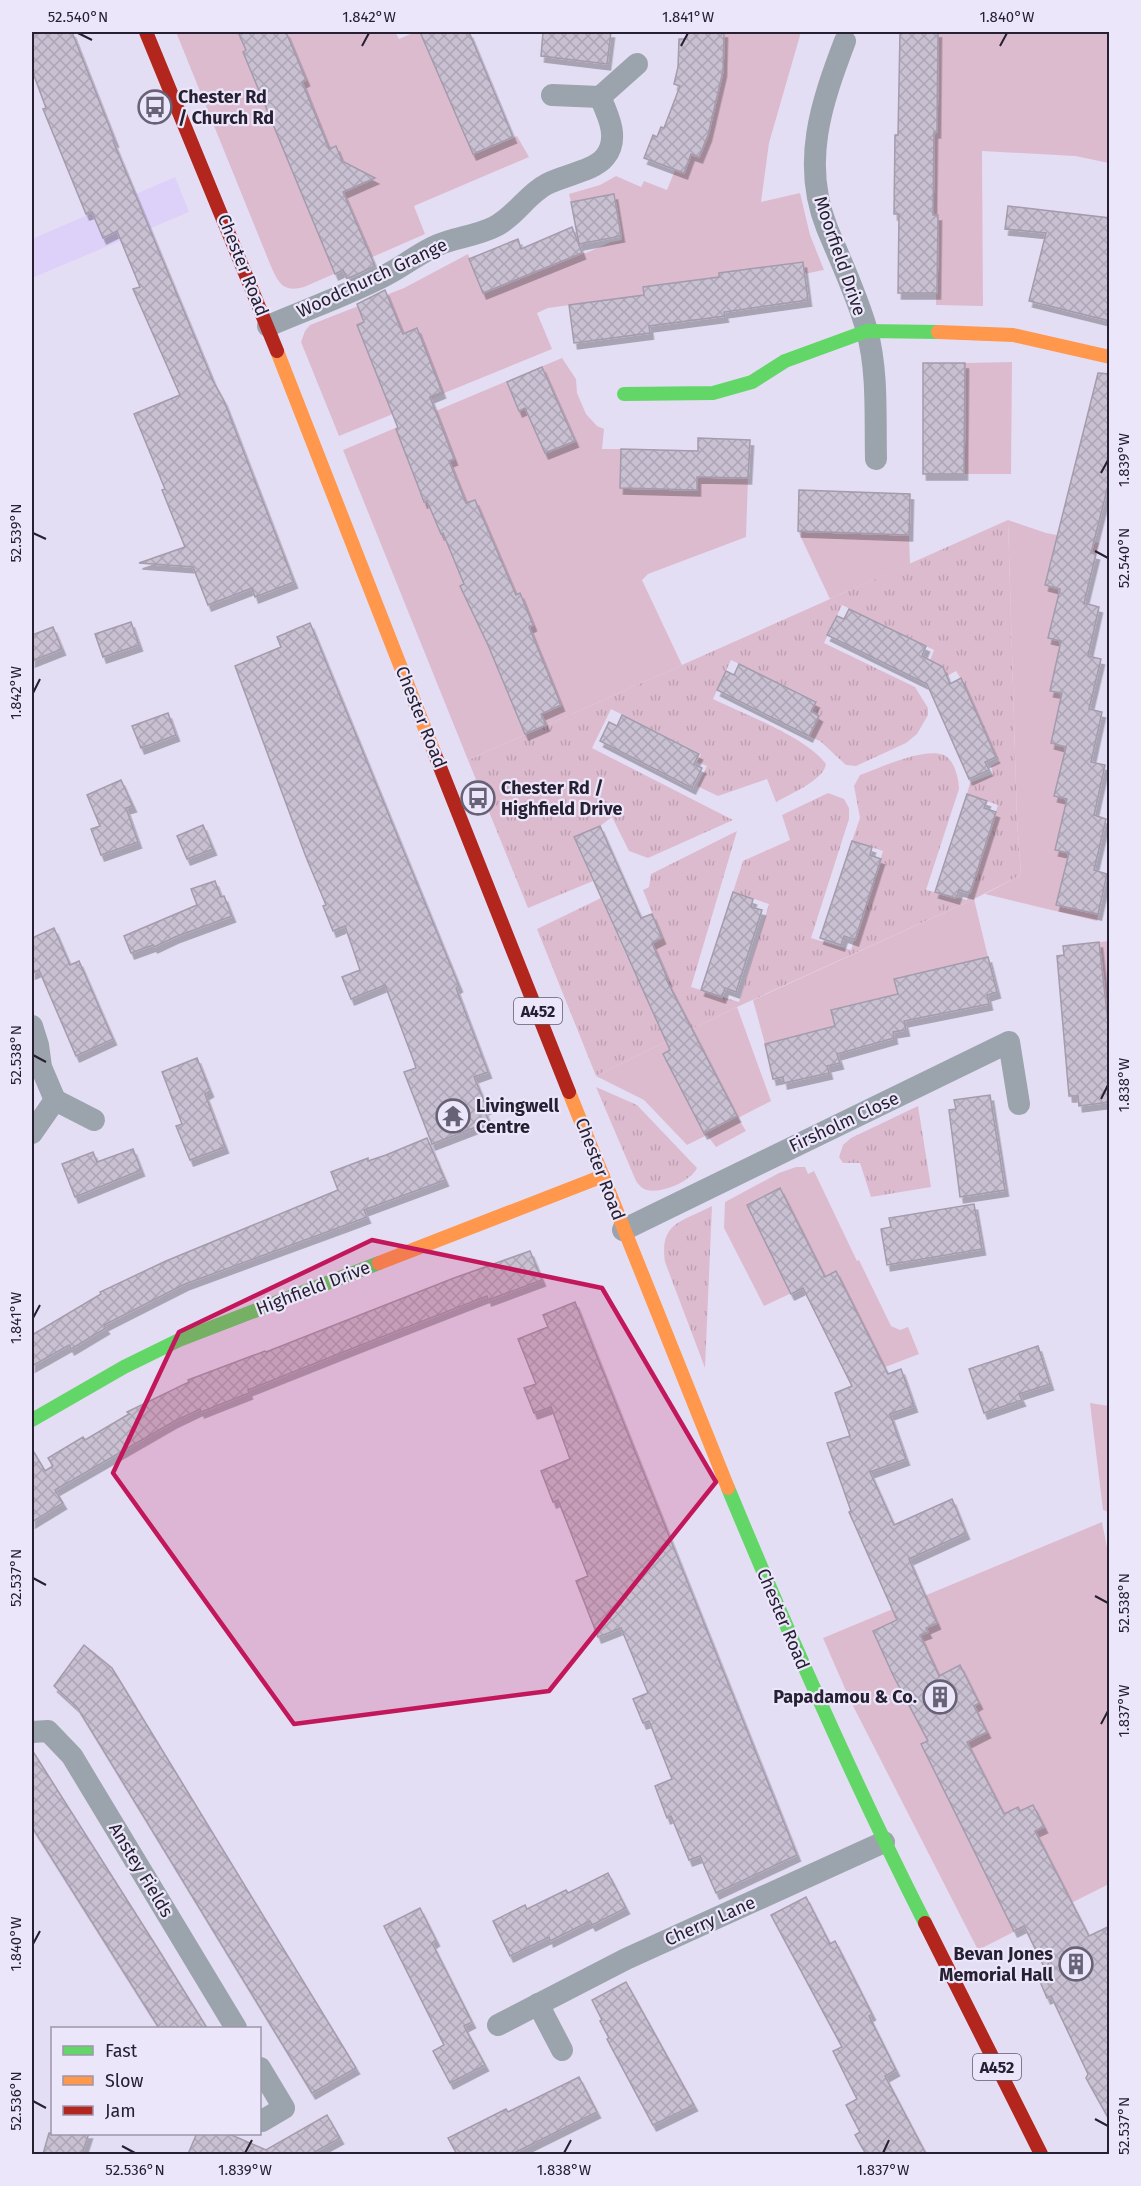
<svg xmlns="http://www.w3.org/2000/svg" width="1141" height="2186" font-family="'Fira Sans',sans-serif">
<style>
.built{fill:#ddd1fa}
.grass{fill:url(#grass-tufts)}
.green{fill:#ddbbcf}
.building{fill:url(#building-cross-hatch);stroke:#a49bad;stroke-width:1.5;filter:url(#shadow)}
.lines{fill:none;stroke-linecap:round;stroke-linejoin:round}
.street{stroke:#9ba3ad;stroke-width:22}
.fast{stroke:#63d668;stroke-width:14}
.slow{stroke:#ff974d;stroke-width:14}
.jam{stroke:#b3261e;stroke-width:14}
.marked{fill:#c2185b;fill-opacity:0.2;stroke:#c2185b;stroke-width:4.5;stroke-linejoin:round}
.ticks{fill:none;stroke:#262032;stroke-width:2}
.labels{text-anchor:middle;stroke-width:4.5;stroke-linejoin:round;paint-order:stroke}
.shield{fill:#ece6fa;stroke:#615b6e;stroke-width:1.5}
.shield-label{font-size:16px;font-weight:bold;fill:#262032}
.poi-label{font-size:18px;font-weight:bold;fill:#262032;stroke:#ece6fa;text-anchor:start}
.street-label{font-size:18px;fill:#262032;stroke:#ece6fa}
.neatline{fill:none;stroke:#262032;stroke-width:2}
.ticks-label{font-size:15px;text-anchor:middle;fill:#262032}
</style>
<defs>
<pattern id="grass-tufts" width="24" height="20" patternUnits="userSpaceOnUse" patternTransform="scale(1.5)"><rect width="24" height="20" fill="#ddbbcf"/><path d="M3 7l-1-3M5 7V3M7 7l1-3M15 17l-1-3M17 17v-4M19 17l1-3" fill="none" stroke="#bea0b2"/></pattern>
<pattern id="building-cross-hatch" width="8" height="8" patternUnits="userSpaceOnUse" patternTransform="scale(1.5)"><rect width="8" height="8" fill="#c9c0d2"/><path d="M0 0l8 8M0 8l8-8" fill="none" stroke="#aca5b5"/></pattern>
<filter id="shadow"><feDropShadow dx="3.5" dy="6" stdDeviation="0" flood-color="#0004"/></filter>
</defs>
<rect width="100%" height="100%" fill="#e4def4"/>
<polygon class="built" points="175,177 189,212 32,278 32,239"/>
<g class="grass">
<path d="M1008,520L1017,820L1021,875L974,899L737,1007L596,1076L537,929L601,898L627,957L651,946V944L662,938L643,890L649,887L651,874L737,831L691,987L739,1002L769,904L733,892L743,861L790,840L782,815L828,793L844,799L849,808V819L811,938L851,950L883,851L852,841L860,818L854,786L860,775C880,768 923,747 944,755C954,759 959,779 959,789L926,890L967,900L998,805L967,794L970,783L993,774L991,766L1000,761L996,757L961,679L956,671L947,676L930,660L934,650L842,605L824,643L915,687L928,708V715L917,734L906,743L856,766L846,765L820,741L809,736L819,716L811,711L816,701L731,660L713,699C744,714 806,737 826,764C824,780 790,794 776,802L767,779L718,796L697,786L707,766L697,762L701,754L611,709L592,748L733,820L648,858L629,851L612,817L600,826L574,838L593,881L528,908L468,760Z"/>
<path d="M596,1087L637,1105L697,1168C691,1181 662,1194 647,1190C642,1189 639,1185 636,1181Z"/>
<polygon points="918,1106 931,1187 871,1197 860,1163 843,1163 839,1157 843,1145 851,1138"/>
<path d="M712,1206L705,1368L665,1262C659,1222 682,1222 712,1206Z"/>
</g>
<g class="green">
<path d="M176,32H395L399,39L415,32H423V38L474,154L517,136L529,157L414,206L425,234L304,287C282,293 278,282 270,264Z"/>
<path d="M724,32H801L769,143L761,202L800,193L810,235L824,270L804,274L802,262L719,273V277L644,295L548,308L537,313L552,349L339,436L301,342L305,331L310,325L404,288L468,254L483,292L582,253H586L611,242L622,240L614,195L571,202L569,194L600,185L616,176L641,187L644,181L667,190L675,170L684,173L691,154L699,157C714,118 723,73 724,32Z"/>
<polygon points="938,32 1109,32 1109,163 1075,156 982,151 983,306 936,305 938,215 933,215 934,136 937,132"/>
<polygon points="562,358 576,379 577,393 586,414 597,426 604,429 602,449 621,449 620,488 696,490 697,477 748,478 746,537 648,574 642,580 682,665 468,760 343,450"/>
<polygon points="1012,362 1011,474 964,474 965,363"/>
<polygon points="1008,520 1046,533 1099,543 1096,554 1055,544 1045,585 1086,595 1084,603 1058,597 1048,637 1090,648 1059,650 1050,690 1091,700 1089,709 1092,753 1054,796 1095,806 1094,815 1065,809 1055,849 1097,859 1094,870 1066,864 1056,904 1098,914 1097,921 985,894 1021,875 1017,820"/>
<polygon points="798,531 909,535 910,564 830,599"/>
<polygon points="974,899 988,957 894,979 898,994 831,1010 835,1026 765,1044 753,1000"/>
<polygon points="1109,941 1109,1040 1099,942"/>
<polygon points="737,1007 771,1101 738,1118 746,1131 716,1147 707,1135 687,1145 644,1100 596,1076"/>
<polygon points="796,1167 805,1167 808,1174 814,1171 857,1261 859,1260 891,1326 900,1330 908,1327 919,1354 849,1381 845,1373 879,1356 836,1272 764,1306 724,1228 725,1202 779,1173"/>
<polygon points="1090,1403 1109,1406 1109,1512 1103,1510"/>
<polygon points="1102,1522 1110,1563 1109,1884 978,1950 850,1700 823,1638"/>
</g>
<g class="building">
<polygon points="32,32 72,32 115,141 113,141 213,381 224,401 294,582 255,597 252,588 208,605 193,567 139,563 185,547 162,490 165,489 134,414 180,395 133,289 140,287 117,231 103,238 92,212 86,214 43,109 46,108 32,70"/>
<polygon points="238,32 286,32 306,80 302,82 329,149 336,146 342,161 375,178 343,192 375,266 347,279 343,270 335,274 243,52 246,50"/>
<polygon points="420,32 469,32 513,137 473,154"/>
<polygon points="543,32 611,32 607,64 541,56"/>
<polygon points="687,32 724,32 723,71 708,135 699,157 691,154 684,173 644,158 653,135 657,137 661,127 664,128 680,86 674,84 678,67 679,39 687,39"/>
<polygon points="900,32 938,32 937,132 934,132 933,215 938,215 937,293 898,293 899,214 894,214 895,135 898,135"/>
<polygon points="614,194 621,236 579,244 571,202"/>
<polygon points="1008,206 1110,218 1110,321 1029,301 1046,233 1005,229"/>
<polygon points="572,227 582,253 483,293 469,259 518,239 521,249"/>
<polygon points="803,262 808,300 724,312 725,316 649,326 650,333 574,343 569,305 644,295 643,287 719,277 719,273"/>
<polygon points="385,290 403,334 417,328 442,392 430,397 454,459 449,461 466,503 475,500 516,595 520,593 533,625 529,627 561,705 541,714 546,725 525,734 488,645 460,586 464,584 443,533 441,534 427,501 424,502 420,491 396,429 398,428 357,325 364,322 357,304"/>
<polygon points="923,363 965,363 964,474 923,474"/>
<polygon points="542,367 575,441 545,453 525,408 519,411 507,382"/>
<polygon points="1098,373 1110,374 1110,478 1091,553 1096,554 1084,603 1099,607 1088,656 1101,659 1089,709 1102,712 1091,762 1105,765 1094,815 1106,819 1094,870 1107,874 1098,914 1056,905 1069,853 1055,850 1067,799 1054,796 1066,747 1051,743 1062,693 1050,691 1061,641 1048,638 1060,589 1045,585"/>
<polygon points="698,438 750,440 748,478 697,477 697,490 620,488 621,449 698,451"/>
<polygon points="799,490 910,494 909,535 798,531"/>
<polygon points="849,609 926,646 922,656 943,667 950,684 961,678 996,757 985,762 989,770 969,779 927,684 827,635 837,616 844,619"/>
<polygon points="131,622 139,645 103,657 95,634"/>
<polygon points="310,623 459,986 456,988 488,1072 474,1077 487,1108 484,1109 489,1122 432,1144 404,1072 416,1068 413,1059 385,985 351,999 342,977 360,970 345,926 333,931 323,906 326,905 306,857 235,666 281,647 277,637"/>
<polygon points="53,627 62,649 32,661 32,635"/>
<polygon points="739,664 816,702 811,711 819,716 809,736 717,690 726,671 734,675"/>
<polygon points="168,713 176,735 141,748 132,726"/>
<polygon points="622,715 699,754 694,764 702,768 692,788 600,741 609,722 617,726"/>
<polygon points="121,780 133,806 126,808 138,842 101,855 91,829 100,826 87,795"/>
<polygon points="967,794 987,801 984,808 996,812 970,893 959,890 956,898 935,892"/>
<polygon points="203,825 213,849 187,859 177,836"/>
<polygon points="600,826 641,918 652,914 662,938 652,943 668,980 666,979 737,1116 704,1133 663,1054 670,1050 574,837"/>
<polygon points="852,841 872,847 870,855 881,859 855,940 844,936 841,945 820,938"/>
<polygon points="215,881 221,897 224,896 232,916 175,937 154,947 153,945 131,953 124,936 197,905 191,889"/>
<polygon points="733,892 753,899 751,907 762,910 736,992 725,988 722,997 701,990"/>
<polygon points="54,928 70,965 79,961 113,1039 76,1056 39,970 32,973 32,938"/>
<polygon points="1099,942 1110,1040 1110,1102 1079,1106 1078,1096 1069,1096 1057,956 1064,955 1063,946"/>
<polygon points="988,957 997,992 987,995 989,1004 904,1021 906,1030 893,1032 894,1038 837,1054 840,1063 827,1066 829,1073 784,1083 783,1077 773,1079 765,1044 835,1026 831,1010 898,994 894,979"/>
<polygon points="197,1058 210,1091 205,1094 225,1147 190,1160 176,1126 182,1124 162,1072"/>
<polygon points="990,1095 1005,1190 960,1197 949,1110 956,1109 954,1100"/>
<polygon points="427,1138 445,1180 364,1210 367,1217 343,1226 185,1284 104,1325 106,1328 71,1349 69,1345 32,1366 32,1335 101,1294 100,1292 166,1261 338,1190 331,1172 368,1158 368,1161 386,1155"/>
<polygon points="133,1149 141,1170 75,1197 62,1164 93,1152 97,1162"/>
<polygon points="780,1188 825,1277 836,1271 888,1374 901,1369 914,1406 890,1414 906,1459 870,1472 894,1525 952,1499 966,1533 909,1559 937,1623 926,1628 928,1632 920,1635 939,1676 960,1665 979,1703 974,1706 987,1732 967,1742 1004,1814 1018,1807 1020,1811 1033,1805 1044,1827 1035,1831 1089,1936 1110,1926 1110,2121 1086,2078 1088,2074 1051,1996 1047,1998 1038,1977 1047,1973 1024,1926 1014,1931 921,1744 928,1741 893,1675 873,1631 897,1620 849,1512 851,1511 827,1443 850,1436 835,1393 852,1386 803,1288 791,1294 747,1205"/>
<polygon points="974,1204 982,1249 887,1265 881,1229 891,1227 889,1218"/>
<polygon points="530,1251 542,1280 488,1300 487,1296 361,1345 248,1390 249,1393 201,1412 200,1409 173,1422 55,1490 63,1503 32,1522 32,1449 45,1471 53,1466 48,1458 83,1437 85,1440 129,1414 127,1412 189,1382 188,1380 265,1351 266,1352 454,1278"/>
<polygon points="575,1302 797,1855 716,1893 700,1856 689,1860 671,1816 667,1818 655,1786 672,1779 649,1721 643,1723 633,1699 648,1693 621,1628 598,1637 576,1581 588,1576 558,1500 553,1502 541,1471 570,1459 551,1407 534,1413 524,1388 536,1384 518,1339 548,1327 543,1315"/>
<polygon points="1038,1346 1050,1384 1019,1394 1022,1400 984,1413 969,1369"/>
<polygon points="84,1645 112,1668 356,2068 312,2093 77,1707 54,1686"/>
<polygon points="32,1750 158,1949 207,2028 159,2028 32,1827"/>
<polygon points="608,1873 626,1908 592,1925 590,1921 550,1941 549,1937 510,1956 493,1921 525,1905 527,1909 566,1890 568,1893"/>
<polygon points="806,1897 830,1944 835,1941 872,2014 869,2016 896,2070 885,2076 926,2154 866,2154 855,2135 860,2132 846,2105 857,2099 833,2051 842,2047 771,1915"/>
<polygon points="420,1908 436,1940 432,1943 472,2022 464,2026 485,2065 450,2083 433,2051 444,2045 384,1926"/>
<polygon points="626,1982 694,2105 653,2125 607,2039 609,2038 600,2021 602,2020 592,2000"/>
<polygon points="579,2077 597,2112 512,2154 457,2154 448,2138 506,2109 508,2112"/>
<polygon points="327,2115 340,2138 311,2154 188,2154 197,2133 227,2133 266,2150"/>
<polygon points="49,2133 89,2133 82,2154 43,2154"/>
</g>
<g class="lines">
<g class="street">
<path d="M845,41C821,104 801,163 827,228C841,262 857,295 867,331C878,372 875,416 876,459"/>
<polyline points="552,95 600,97 637,64"/>
<path d="M268,326C307,309 348,295 386,275C404,266 419,253 438,245C456,237 476,236 494,227C515,217 527,194 547,184C564,175 594,171 605,157C620,139 608,115 600,97"/>
<polyline points="32,1026 38,1045 41,1067 55,1100"/>
<polyline points="32,1133 55,1100 94,1120"/>
<polyline points="623,1230 1009,1042 1019,1104"/>
<polyline points="32,1732 48,1731 72,1756 236,2028"/>
<polyline points="538,2004 562,2050"/>
<polyline points="498,2025 626,1959 884,1842"/>
<polyline points="260,2068 284,2108 262,2121"/>
</g>
<g class="fast">
<polyline points="624,394 713,393 752,382 785,361 867,331 938,332"/>
<polyline points="32,1420 124,1367 179,1340 379,1263"/>
<path d="M728,1488C789,1635 853,1781 925,1923"/>
</g>
<g class="slow">
<polyline points="938,332 1013,335 1110,357"/>
<polyline points="277,351 434,752"/>
<polyline points="569,1092 728,1488"/>
<polyline points="379,1263 603,1176"/>
</g>
<g class="jam">
<polyline points="146,32 277,351"/>
<polyline points="434,752 569,1092"/>
<polyline points="925,1923 1041,2154"/>
</g>
</g>
<path class="marked" d="M372,1240L602,1288L716,1482L549,1691L294,1724L113,1473L179,1332Z"/>
<path class="ticks" d="M78,33L92,40M362,46L369,33M681,46L688,33M1000,46L1007,33M1101,473L1108,460M33,533L46,539M1095,551L1108,558M33,693L40,679M33,1055L46,1062M1101,1099L1108,1085M33,1318L40,1305M33,1578L46,1585M1095,1596L1108,1603M1101,1724L1108,1711M33,1944L40,1931M33,2101L46,2108M1095,2119L1108,2126M122,2146L135,2153M245,2153L252,2140M564,2153L571,2140M883,2153L889,2140"/>
<defs>
<symbol id="bus-ring" viewBox="-11 -11 22 22"><circle r="9.5" fill="#ece6fa" stroke="#686276" stroke-width="1.5"/><path d="M-5-6H5V4H4V6H2V4H-2V6H-4V4H-5ZM-3.5-4V0h7V-4ZM-3.5 1.2v1.5H-2V1.2ZM2 1.2v1.5H3.5V1.2Z" fill="#686276"/></symbol>
<symbol id="temple-ring" viewBox="-11 -11 22 22"><circle r="9.5" fill="#ece6fa" stroke="#686276" stroke-width="1.5"/><path d="M0-6L5-2H3V0L6.5 2.5H4V6H1.5V3h-3V6H-4V2.5H-6.5L-3 0V-2H-5Z" fill="#686276"/></symbol>
<symbol id="building-ring" viewBox="-11 -11 22 22"><circle r="9.5" fill="#ece6fa" stroke="#686276" stroke-width="1.5"/><path d="M-4-6H4V6H1V3H-1V6H-4ZM-2.5-4.3h1.7v1.8h-1.7ZM.8-4.3h1.7v1.8H.8ZM-2.5-1h1.7V.8h-1.7ZM.8-1h1.7V.8H.8Z" fill="#686276"/></symbol>
</defs>
<g fill-rule="evenodd">
<use href="#bus-ring" x="136" y="88" width="38" height="38"/>
<use href="#bus-ring" x="459" y="779" width="38" height="38"/>
<use href="#temple-ring" x="434" y="1097" width="38" height="38"/>
<use href="#building-ring" x="921" y="1678" width="38" height="38"/>
<use href="#building-ring" x="1057" y="1945" width="38" height="38"/>
</g>
<g class="labels">
<g class="shield">
<rect x="514" y="998" width="48" height="26" rx="4.5"/>
<rect x="973" y="2054" width="48" height="26" rx="4.5"/>
</g>
<g class="shield-label">
<text x="538" y="1017">A452</text>
<text x="997" y="2073">A452</text>
</g>
<g class="poi-label">
<text x="178" y="103">Chester Rd<tspan x="178" dy="21">/ Church Rd</tspan></text>
<text x="501" y="794">Chester Rd /<tspan x="501" dy="21">Highfield Drive</tspan></text>
<text x="476" y="1112">Livingwell<tspan x="476" dy="21">Centre</tspan></text>
<text x="917" y="1703" text-anchor="end">Papadamou &amp; Co.</text>
<text x="1053" y="1960" text-anchor="end">Bevan Jones<tspan x="1053" dy="21">Memorial Hall</tspan></text>
</g>
<g class="street-label">
<text transform="translate(840 256) rotate(71)" y="6">Moorfield Drive</text>
<text transform="translate(243 265) rotate(68)" y="6">Chester Road</text>
<text transform="translate(372 278) rotate(-25)" y="6">Woodchurch Grange</text>
<text transform="translate(421 717) rotate(68)" y="6">Chester Road</text>
<text transform="translate(844 1122) rotate(-25)" y="6">Firsholm Close</text>
<text transform="translate(600 1169) rotate(69)" y="6">Chester Road</text>
<text transform="translate(313 1288) rotate(-21)" y="6">Highfield Drive</text>
<text transform="translate(783 1619) rotate(67)" y="6">Chester Road</text>
<text transform="translate(141 1870) rotate(59)" y="6">Anstey Fields</text>
<text transform="translate(710 1921) rotate(-24)" y="6">Cherry Lane</text>
</g>
</g>
<rect width="1141" height="2186" fill="none" stroke="#ece6fa" stroke-width="66"/>
<rect x="51" y="2027" width="210" height="108" fill="#ece6fa" stroke="#9d97aa" stroke-width="1.5"/>
<rect x="63" y="2046" width="30" height="9" fill="#63d668" stroke="#9d97aa" stroke-width="1.5"/>
<text x="105" y="2057" font-size="18" fill="#262032">Fast</text>
<rect x="63" y="2076" width="30" height="9" fill="#ff974d" stroke="#9d97aa" stroke-width="1.5"/>
<text x="105" y="2087" font-size="18" fill="#262032">Slow</text>
<rect x="63" y="2106" width="30" height="9" fill="#b3261e" stroke="#9d97aa" stroke-width="1.5"/>
<text x="105" y="2117" font-size="18" fill="#262032">Jam</text>
<rect x="33" y="33" width="1075" height="2120" class="neatline"/>
<g class="ticks-label">
<text x="78" y="22">52.540°N</text>
<text x="369" y="22">1.842°W</text>
<text x="688" y="22">1.841°W</text>
<text x="1007" y="22">1.840°W</text>
<text transform="translate(1124 460) rotate(-90)" y="5">1.839°W</text>
<text transform="translate(16 533) rotate(-90)" y="5">52.539°N</text>
<text transform="translate(1124 558) rotate(-90)" y="5">52.540°N</text>
<text transform="translate(16 693) rotate(-90)" y="5">1.842°W</text>
<text transform="translate(16 1055) rotate(-90)" y="5">52.538°N</text>
<text transform="translate(1124 1085) rotate(-90)" y="5">1.838°W</text>
<text transform="translate(16 1318) rotate(-90)" y="5">1.841°W</text>
<text transform="translate(16 1578) rotate(-90)" y="5">52.537°N</text>
<text transform="translate(1124 1603) rotate(-90)" y="5">52.538°N</text>
<text transform="translate(1124 1711) rotate(-90)" y="5">1.837°W</text>
<text transform="translate(16 1944) rotate(-90)" y="5">1.840°W</text>
<text transform="translate(16 2101) rotate(-90)" y="5">52.536°N</text>
<text transform="translate(1124 2126) rotate(-90)" y="5">52.537°N</text>
<text x="135" y="2175">52.536°N</text>
<text x="245" y="2175">1.839°W</text>
<text x="564" y="2175">1.838°W</text>
<text x="883" y="2175">1.837°W</text>
</g>
</svg>
